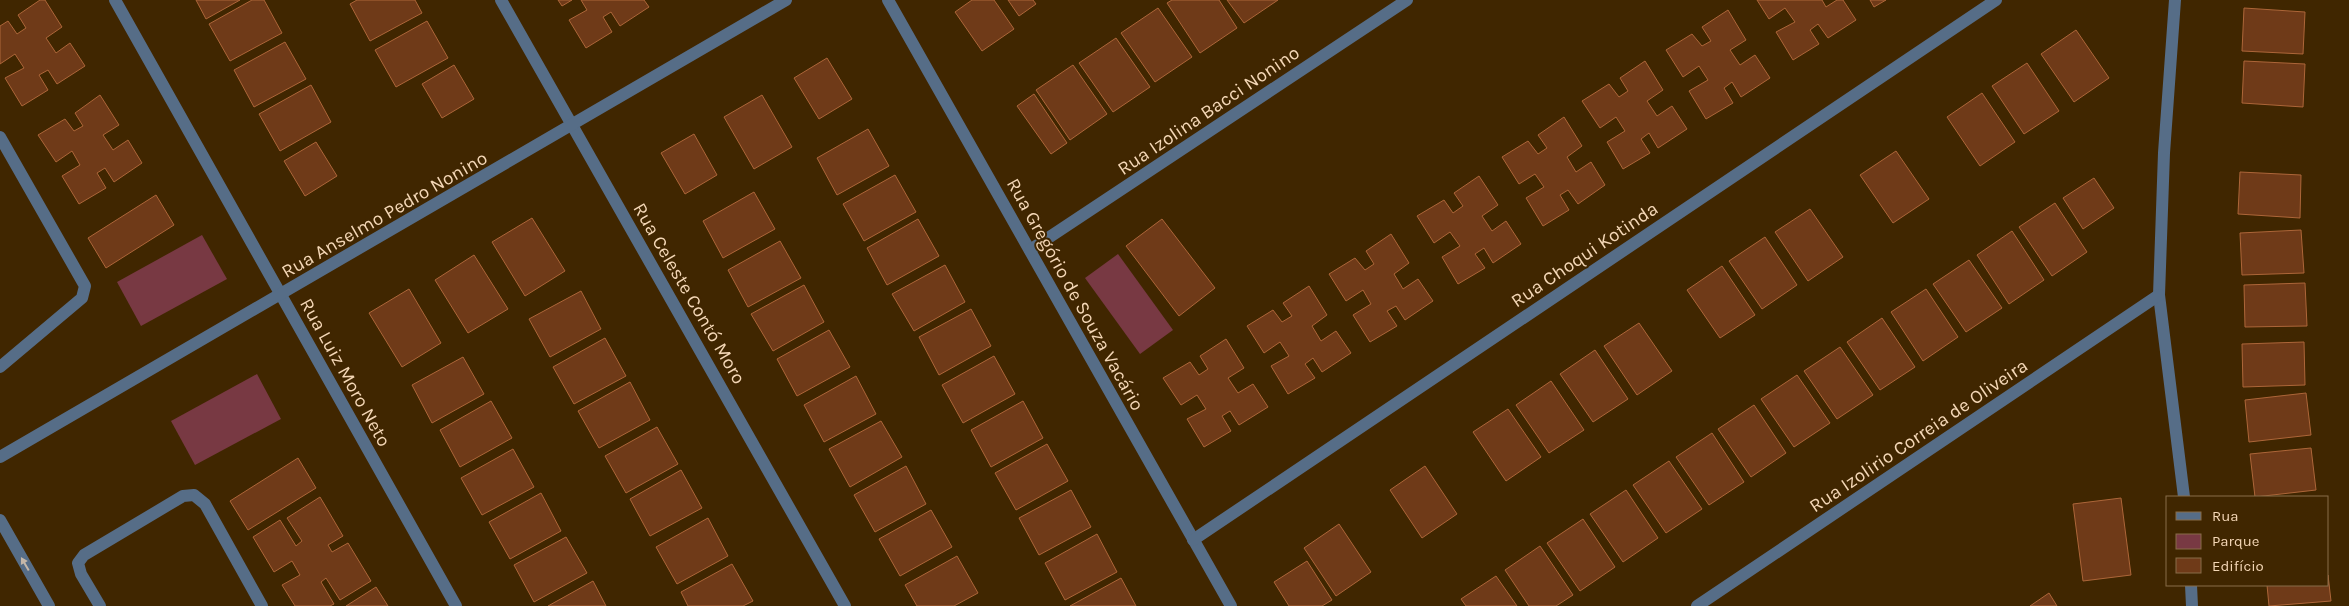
<svg xmlns="http://www.w3.org/2000/svg" width="2349" height="606" font-family="Karla,sans-serif">
<style>
.green{fill:#783943}
.building{fill:#6f3a18;stroke:#ad6639}
.lines{fill:none;stroke-linecap:round;stroke-linejoin:round}
.minor{stroke:#566d87;stroke-width:12}
.oneway{fill:#c5b7a8}
.labels{text-anchor:middle;stroke-width:4;stroke-linejoin:round;paint-order:stroke}
.street-label{font-size:19px;fill:#f4d7b6;stroke:#402600}
</style>
<rect width="100%" height="100%" fill="#402600"/>
<g class="green">
<polygon points="202,235 227,279 141,326 117,282"/>
<polygon points="1118,254 1173,330 1140,354 1085,278"/>
<polygon points="257,374 281,419 195,465 171,421"/>
</g>
<g class="building">
<polygon points="40,0 45,0 62,27 46,38 56,53 70,43 85,66 57,84 48,70 39,75 48,90 22,106 5,78 24,68 15,54 0,64 0,26 8,21 17,34 26,28 18,15"/>
<polygon points="196,0 240,0 206,19"/>
<polygon points="252,0 264,0 282,33 230,61 209,24"/>
<polygon points="357,0 415,0 422,13 370,41 350,4"/>
<polygon points="558,0 572,0 562,6"/>
<polygon points="581,0 644,0 649,7 620,26 611,12 603,17 612,32 586,48 569,20 587,10"/>
<polygon points="972,0 994,0 1014,29 982,51 955,12"/>
<polygon points="1008,0 1033,0 1036,4 1019,16"/>
<polygon points="1172,0 1219,0 1237,28 1200,53 1167,3"/>
<polygon points="1227,0 1278,0 1244,23"/>
<polygon points="1757,0 1822,0 1826,7 1837,0 1843,0 1856,20 1828,38 1818,24 1810,30 1819,44 1793,60 1776,32 1795,22 1785,8 1769,19"/>
<polygon points="1870,0 1886,0 1874,7"/>
<polygon points="1158,8 1192,57 1155,82 1121,33"/>
<polygon points="2244,8 2305,12 2303,54 2242,51"/>
<polygon points="1728,10 1746,40 1730,50 1740,65 1755,55 1770,78 1741,97 1732,82 1724,88 1733,103 1706,119 1689,91 1708,80 1699,66 1683,77 1666,50 1692,34 1702,46 1711,41 1702,27"/>
<polygon points="427,21 448,58 396,87 375,50"/>
<polygon points="2076,30 2109,78 2074,102 2041,54"/>
<polygon points="1116,38 1150,87 1113,112 1079,63"/>
<polygon points="285,42 306,79 254,107 234,70"/>
<polygon points="827,58 852,99 819,119 794,78"/>
<polygon points="1645,61 1663,90 1647,101 1657,116 1672,106 1687,129 1658,148 1649,133 1641,139 1650,153 1623,169 1607,142 1625,131 1616,117 1600,128 1582,101 1609,84 1619,97 1628,91 1620,78"/>
<polygon points="2244,61 2305,64 2303,107 2242,103"/>
<polygon points="2027,63 2059,111 2024,134 1992,86"/>
<polygon points="454,65 474,99 442,118 422,84"/>
<polygon points="1073,65 1107,114 1070,140 1036,90"/>
<polygon points="311,85 331,122 280,151 259,114"/>
<polygon points="1982,93 2015,142 1980,166 1947,117"/>
<polygon points="1034,94 1067,143 1051,154 1017,106"/>
<polygon points="100,95 119,125 103,135 113,150 128,140 142,163 114,182 105,168 97,173 106,188 79,204 62,176 80,165 72,151 56,162 38,135 65,119 74,131 83,126 75,113"/>
<polygon points="762,95 792,147 754,169 724,117"/>
<polygon points="1564,117 1582,146 1567,157 1576,172 1591,162 1605,185 1578,204 1568,190 1560,195 1569,210 1543,226 1526,198 1544,187 1535,174 1519,184 1502,157 1528,141 1538,154 1547,148 1538,135"/>
<polygon points="868,129 889,166 837,195 817,158"/>
<polygon points="694,134 717,175 685,194 661,153"/>
<polygon points="316,142 337,176 305,196 284,161"/>
<polygon points="1896,151 1929,199 1893,223 1860,175"/>
<polygon points="2240,172 2301,175 2300,218 2238,214"/>
<polygon points="895,175 916,212 864,241 843,204"/>
<polygon points="1479,176 1498,205 1482,216 1492,231 1506,221 1521,244 1493,263 1484,248 1475,254 1485,268 1458,284 1442,257 1460,246 1450,232 1434,243 1417,216 1444,200 1453,213 1463,206 1454,193"/>
<polygon points="2094,178 2114,208 2083,229 2063,198"/>
<polygon points="754,192 775,229 723,258 703,221"/>
<polygon points="156,195 174,225 106,268 88,238"/>
<polygon points="2055,203 2087,252 2052,276 2019,227"/>
<polygon points="1810,209 1843,257 1808,281 1775,232"/>
<polygon points="532,218 565,271 525,296 492,242"/>
<polygon points="918,219 939,256 887,285 867,248"/>
<polygon points="1162,219 1215,288 1179,316 1126,246"/>
<polygon points="2301,230 2304,273 2242,275 2240,233"/>
<polygon points="2012,231 2044,280 2009,304 1977,255"/>
<polygon points="1391,234 1409,263 1394,274 1403,289 1418,279 1433,301 1405,320 1396,306 1387,311 1397,326 1370,342 1353,315 1371,304 1363,290 1346,301 1329,274 1355,258 1365,270 1374,264 1366,251"/>
<polygon points="1765,237 1797,285 1762,309 1729,261"/>
<polygon points="780,241 801,278 748,307 728,270"/>
<polygon points="474,255 508,309 468,333 435,280"/>
<polygon points="1969,260 2002,308 1966,332 1933,284"/>
<polygon points="945,265 965,302 914,331 892,294"/>
<polygon points="1722,266 1755,315 1720,338 1687,290"/>
<polygon points="2305,283 2307,326 2245,327 2244,285"/>
<polygon points="804,285 824,322 773,351 751,314"/>
<polygon points="1309,286 1327,315 1312,326 1321,341 1336,331 1351,353 1322,372 1313,358 1305,364 1315,378 1288,394 1271,366 1289,356 1280,342 1264,353 1247,326 1273,310 1282,322 1292,316 1283,303"/>
<polygon points="409,289 441,343 402,367 369,313"/>
<polygon points="1926,289 1958,337 1923,361 1891,312"/>
<polygon points="581,291 601,329 550,357 529,319"/>
<polygon points="971,309 991,346 939,375 919,337"/>
<polygon points="1882,318 1915,367 1880,390 1847,342"/>
<polygon points="1639,323 1672,371 1637,395 1604,346"/>
<polygon points="829,330 850,367 797,396 777,359"/>
<polygon points="605,338 626,376 574,404 553,367"/>
<polygon points="1226,339 1244,368 1228,378 1238,393 1253,384 1268,407 1239,425 1230,411 1222,416 1231,431 1204,447 1187,419 1206,409 1197,395 1181,405 1163,378 1190,362 1199,375 1208,369 1200,356"/>
<polygon points="2304,342 2305,385 2243,387 2242,344"/>
<polygon points="1840,347 1873,395 1837,419 1804,371"/>
<polygon points="1595,350 1628,399 1593,422 1560,374"/>
<polygon points="994,356 1015,394 963,423 942,385"/>
<polygon points="463,357 484,394 432,423 412,385"/>
<polygon points="1797,375 1830,423 1794,447 1761,399"/>
<polygon points="856,376 876,414 824,442 804,405"/>
<polygon points="1551,381 1584,430 1549,453 1516,405"/>
<polygon points="630,382 650,420 599,448 578,411"/>
<polygon points="2306,393 2311,435 2249,442 2245,400"/>
<polygon points="491,401 512,438 460,467 440,430"/>
<polygon points="1023,401 1043,438 991,467 971,430"/>
<polygon points="1754,405 1786,453 1751,477 1718,429"/>
<polygon points="1508,409 1541,457 1506,481 1473,432"/>
<polygon points="881,421 902,457 850,487 829,449"/>
<polygon points="657,427 678,464 626,493 605,456"/>
<polygon points="1712,433 1744,482 1709,505 1676,457"/>
<polygon points="1047,444 1068,481 1016,510 995,473"/>
<polygon points="2311,448 2316,490 2255,497 2250,454"/>
<polygon points="513,449 534,487 482,515 461,478"/>
<polygon points="298,458 316,488 248,530 230,501"/>
<polygon points="1669,461 1702,509 1666,533 1633,485"/>
<polygon points="906,466 926,504 875,532 854,495"/>
<polygon points="1425,466 1457,514 1422,538 1390,490"/>
<polygon points="681,470 702,508 650,536 630,499"/>
<polygon points="1071,490 1091,527 1039,555 1019,518"/>
<polygon points="1626,490 1658,538 1623,562 1590,514"/>
<polygon points="541,493 561,531 510,559 489,522"/>
<polygon points="320,497 343,536 328,545 332,552 348,543 371,581 340,600 326,578 321,582 334,604 330,606 295,606 282,585 300,575 292,561 274,572 253,537 280,520 296,546 302,541 287,518"/>
<polygon points="2121,498 2131,575 2083,581 2073,504"/>
<polygon points="931,510 952,547 900,576 879,539"/>
<polygon points="708,518 728,556 677,584 656,547"/>
<polygon points="1583,519 1615,567 1580,591 1547,543"/>
<polygon points="1339,524 1371,572 1336,596 1304,548"/>
<polygon points="1097,534 1117,572 1065,600 1045,563"/>
<polygon points="566,537 587,573 534,602 514,565"/>
<polygon points="1540,546 1573,595 1556,606 1529,606 1505,570"/>
<polygon points="957,556 978,593 954,606 917,606 905,585"/>
<polygon points="1307,561 1332,600 1322,606 1289,606 1274,582"/>
<polygon points="732,564 753,601 743,606 688,606 681,592"/>
<polygon points="2328,575 2331,601 2269,606 2267,585 2328,585"/>
<polygon points="1496,576 1517,606 1466,606 1461,599"/>
<polygon points="1121,578 1136,606 1070,606"/>
<polygon points="593,581 606,606 548,606"/>
<polygon points="376,587 388,606 346,606"/>
<polygon points="2049,593 2057,606 2030,606"/>
</g>
<g class="lines">
<g class="minor">
<polyline points="115,0 456,606"/>
<polyline points="501,0 845,606"/>
<polyline points="888,0 1231,606"/>
<polyline points="2175,0 2164,153 2159,295 2184,497"/>
<polyline points="0,137 85,286 82,298 0,367"/>
<polyline points="1030,250 1407,0"/>
<polyline points="0,457 786,0"/>
<polyline points="0,520 49,606"/>
<polyline points="1193,540 1996,0"/>
<polyline points="2191,585 2192,606"/>
<polyline points="100,606 81,574 78,563 84,555 183,496 194,495 205,504 262,606"/>
<polyline points="1697,606 2159,295"/>
</g>
</g>
<defs><path id="oneway-solid" d="M-6-.8H1V-3.2L6.5 0L1 3.2V.8H-6Z" transform="scale(1.25)"/></defs>
<use class="oneway" href="#oneway-solid" transform="translate(25 564) rotate(-120)"/>
<g class="labels">
<g class="street-label">
<text transform="translate(1208 110) rotate(-34)" y="7">Rua Izolina Bacci Nonino</text>
<text transform="translate(384 214) rotate(-30)" y="7">Rua Anselmo Pedro Nonino</text>
<text transform="translate(1584 254) rotate(-34)" y="7">Rua Choqui Kotinda</text>
<text transform="translate(690 293) rotate(60)" y="7">Rua Celeste Contó Moro</text>
<text transform="translate(1076 294) rotate(61)" y="7">Rua Gregório de Souza Vacário</text>
<text transform="translate(346 372) rotate(61)" y="7">Rua Luiz Moro Neto</text>
<text transform="translate(1918 435) rotate(-34)" y="7">Rua Izolirio Correia de Oliveira</text>
</g>
</g>
<rect x="2166" y="496" width="162" height="90" fill="#402600" stroke="#886d49"/>
<rect x="2176" y="512" width="25" height="8" fill="#566d87" stroke="#886d49"/>
<text x="2212" y="521" font-size="15" fill="#f4d7b6">Rua</text>
<rect x="2176" y="534" width="25" height="15" fill="#783943" stroke="#886d49"/>
<text x="2212" y="546" font-size="15" fill="#f4d7b6">Parque</text>
<rect x="2176" y="558" width="25" height="15" fill="#6f3a18" stroke="#886d49"/>
<text x="2212" y="571" font-size="15" fill="#f4d7b6">Edifício</text>
</svg>
